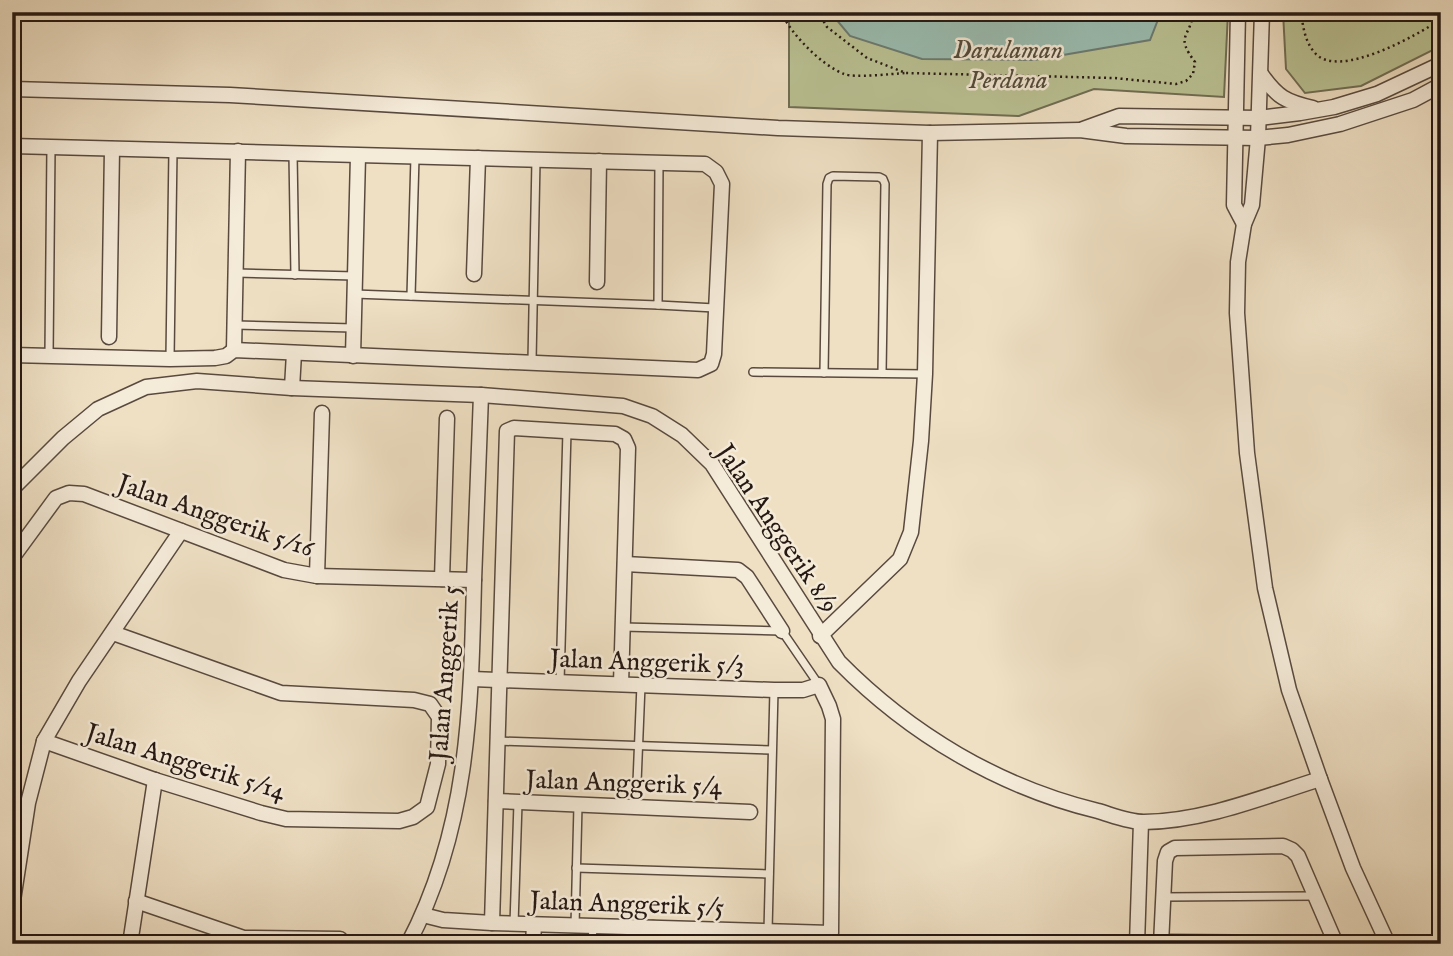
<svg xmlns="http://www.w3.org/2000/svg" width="1453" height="956" font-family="'IM FELL English',serif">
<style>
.green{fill:#bac294;stroke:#706d54;stroke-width:2}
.water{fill:#9abdb1;stroke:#6b7b72;stroke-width:2}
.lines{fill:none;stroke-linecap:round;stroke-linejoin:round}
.stream{stroke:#6b7b72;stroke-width:4.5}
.lane-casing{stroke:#584a3f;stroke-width:10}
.street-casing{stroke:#584a3f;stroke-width:17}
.path{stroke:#251813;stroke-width:2.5;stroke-dasharray:2 3.5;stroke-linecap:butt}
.lane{stroke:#f5ebd9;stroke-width:7}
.street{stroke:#f5ebd9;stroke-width:14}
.labels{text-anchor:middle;stroke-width:5;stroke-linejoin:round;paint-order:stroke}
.park-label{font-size:26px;font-style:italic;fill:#524b3a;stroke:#f5ebd9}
.street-label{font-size:26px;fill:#251813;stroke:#f5ebd9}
</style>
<rect width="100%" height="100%" fill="#efe0c4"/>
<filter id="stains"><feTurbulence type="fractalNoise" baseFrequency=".00286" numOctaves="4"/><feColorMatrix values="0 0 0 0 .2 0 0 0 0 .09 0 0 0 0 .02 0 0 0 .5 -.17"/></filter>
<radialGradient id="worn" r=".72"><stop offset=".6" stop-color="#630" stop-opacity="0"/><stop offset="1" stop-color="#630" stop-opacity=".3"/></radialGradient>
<g class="green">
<polygon points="789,12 1228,12 1224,97 1094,89 1019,116 789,107"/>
<polygon points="1283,12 1441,12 1441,46 1361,86 1305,93 1286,69"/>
</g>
<polygon class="water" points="830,12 1161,12 1150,40 1034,60 922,59 850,36"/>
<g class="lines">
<polyline class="stream" points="903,944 903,943"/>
<defs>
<g id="lane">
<polyline points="293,154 295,275"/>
<polyline points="236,273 355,276"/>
<polyline points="354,294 658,305 659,163"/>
<polyline points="411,296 415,157"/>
<polyline points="658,305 715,308"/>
<polyline points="235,325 353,328"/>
<polyline points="49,356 51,147"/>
<polyline points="170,358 173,150"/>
<polyline points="532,361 536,160"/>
<polyline points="753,372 925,374"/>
<polyline points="824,373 827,184 829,178 833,176 879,177 883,179 885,184 882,373"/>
<polyline points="623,627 782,631 819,685"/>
<polyline points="560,682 567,431"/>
<polyline points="497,741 772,750"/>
<polyline points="636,807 641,685"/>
<polyline points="576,868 769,874"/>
<polyline points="1164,897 1315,896"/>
<polyline points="514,924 518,803"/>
<polyline points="575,926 578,805"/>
<polyline points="768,931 774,690"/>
<polyline points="592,944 593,926"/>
</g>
<g id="street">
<polyline points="1238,12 1234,205 1244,224"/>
<polyline points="1262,12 1258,138 1252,205 1244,224 1238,262 1237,313 1247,453 1265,588 1289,690 1320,779 1353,868 1388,944"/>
<path d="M1261,74C1277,97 1286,102 1313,108"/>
<polyline points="12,89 230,95 778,128 930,133 1080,130 1126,136 1258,138 1288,135 1340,124 1413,100 1441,85"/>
<polyline points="1083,129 1119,116 1259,118 1300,113 1334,107 1377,94 1441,64"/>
<polyline points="12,146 705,164 716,172 722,184 714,354 711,364 698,370 234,350 226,356 215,358 170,359 12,355"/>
<polyline points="474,274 478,158"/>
<polyline points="597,282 599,161"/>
<polyline points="109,337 112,149"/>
<polyline points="234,350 238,151"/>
<polyline points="353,356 358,156"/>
<polyline points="292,388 294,353"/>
<path d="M12,489L63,438L98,409L146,387L197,381L292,388L481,395L623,406L652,416L682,435L712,464L839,662C910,734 999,787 1098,811C1112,815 1129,822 1144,822C1205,821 1263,797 1320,779"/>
<polyline points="12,558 56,498 69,493 84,494 284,570 317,576 474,580"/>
<polyline points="625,564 738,570 747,577 782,631"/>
<polyline points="317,576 322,413"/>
<polyline points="442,579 447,418"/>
<polyline points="820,636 900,559 911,532 921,441 925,374 930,133"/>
<polyline points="44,741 155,780 261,813 286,819 399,821 413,817 427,807 438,764 439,717 430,704 414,700 281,693 113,633"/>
<polyline points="496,801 750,812"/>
<polyline points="136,901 244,938 340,939"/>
<polyline points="12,907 28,803 44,741 79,681 181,531"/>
<polyline points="423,915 443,920 492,923 831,933 833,719 829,706 819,685 803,690 774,690 472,679"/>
<polyline points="492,923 507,431 514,428 615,434 624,439 628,448 621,684"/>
<polyline points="1161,942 1336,943"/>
<polyline points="130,944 155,780"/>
<path d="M408,944C469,828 471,708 474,581C476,519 479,457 481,395"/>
<polyline points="533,944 534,925"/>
<polyline points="653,944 653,928"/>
<polyline points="1137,944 1141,822"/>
<polyline points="1161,944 1165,861 1168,852 1175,848 1283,846 1292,850 1298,856 1336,944"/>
</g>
</defs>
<use href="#lane" class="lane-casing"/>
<use href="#street" class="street-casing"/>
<g class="path">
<path d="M781,12C791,34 821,65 844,74C854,78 891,74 905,73"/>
<path d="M818,12L827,27L867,58L906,73L1114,78L1176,84L1186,81L1193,74L1195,62C1174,34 1191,38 1193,12"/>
<path d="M1301,12C1303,27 1305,42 1315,53C1338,80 1418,35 1441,19"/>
<polyline points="1405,12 1411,12"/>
</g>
<use href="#lane" class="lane"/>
<use href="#street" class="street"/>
</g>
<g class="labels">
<g class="park-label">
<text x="1008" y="58">Darulaman<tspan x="1008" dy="30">Perdana</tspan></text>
</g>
<g class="street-label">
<text transform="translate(216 515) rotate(19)" y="9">Jalan Anggerik 5/16</text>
<text transform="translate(778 528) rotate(56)" y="9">Jalan Anggerik 8/9</text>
<text transform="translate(647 661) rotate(2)" y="9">Jalan Anggerik 5/3</text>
<text transform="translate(444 673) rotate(-86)" y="9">Jalan Anggerik 5</text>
<text transform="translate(186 761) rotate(17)" y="9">Jalan Anggerik 5/14</text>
<text transform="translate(624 782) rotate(2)" y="9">Jalan Anggerik 5/4</text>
<text transform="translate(627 903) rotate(2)" y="9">Jalan Anggerik 5/5</text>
</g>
</g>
<rect width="1453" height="956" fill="none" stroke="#efe0c4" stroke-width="42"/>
<rect x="14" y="14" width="1425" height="928" fill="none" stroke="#251813" stroke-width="3.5"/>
<rect x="21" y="21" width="1411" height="914" fill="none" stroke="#251813" stroke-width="2"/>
<rect width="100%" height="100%" filter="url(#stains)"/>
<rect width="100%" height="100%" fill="url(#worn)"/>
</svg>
